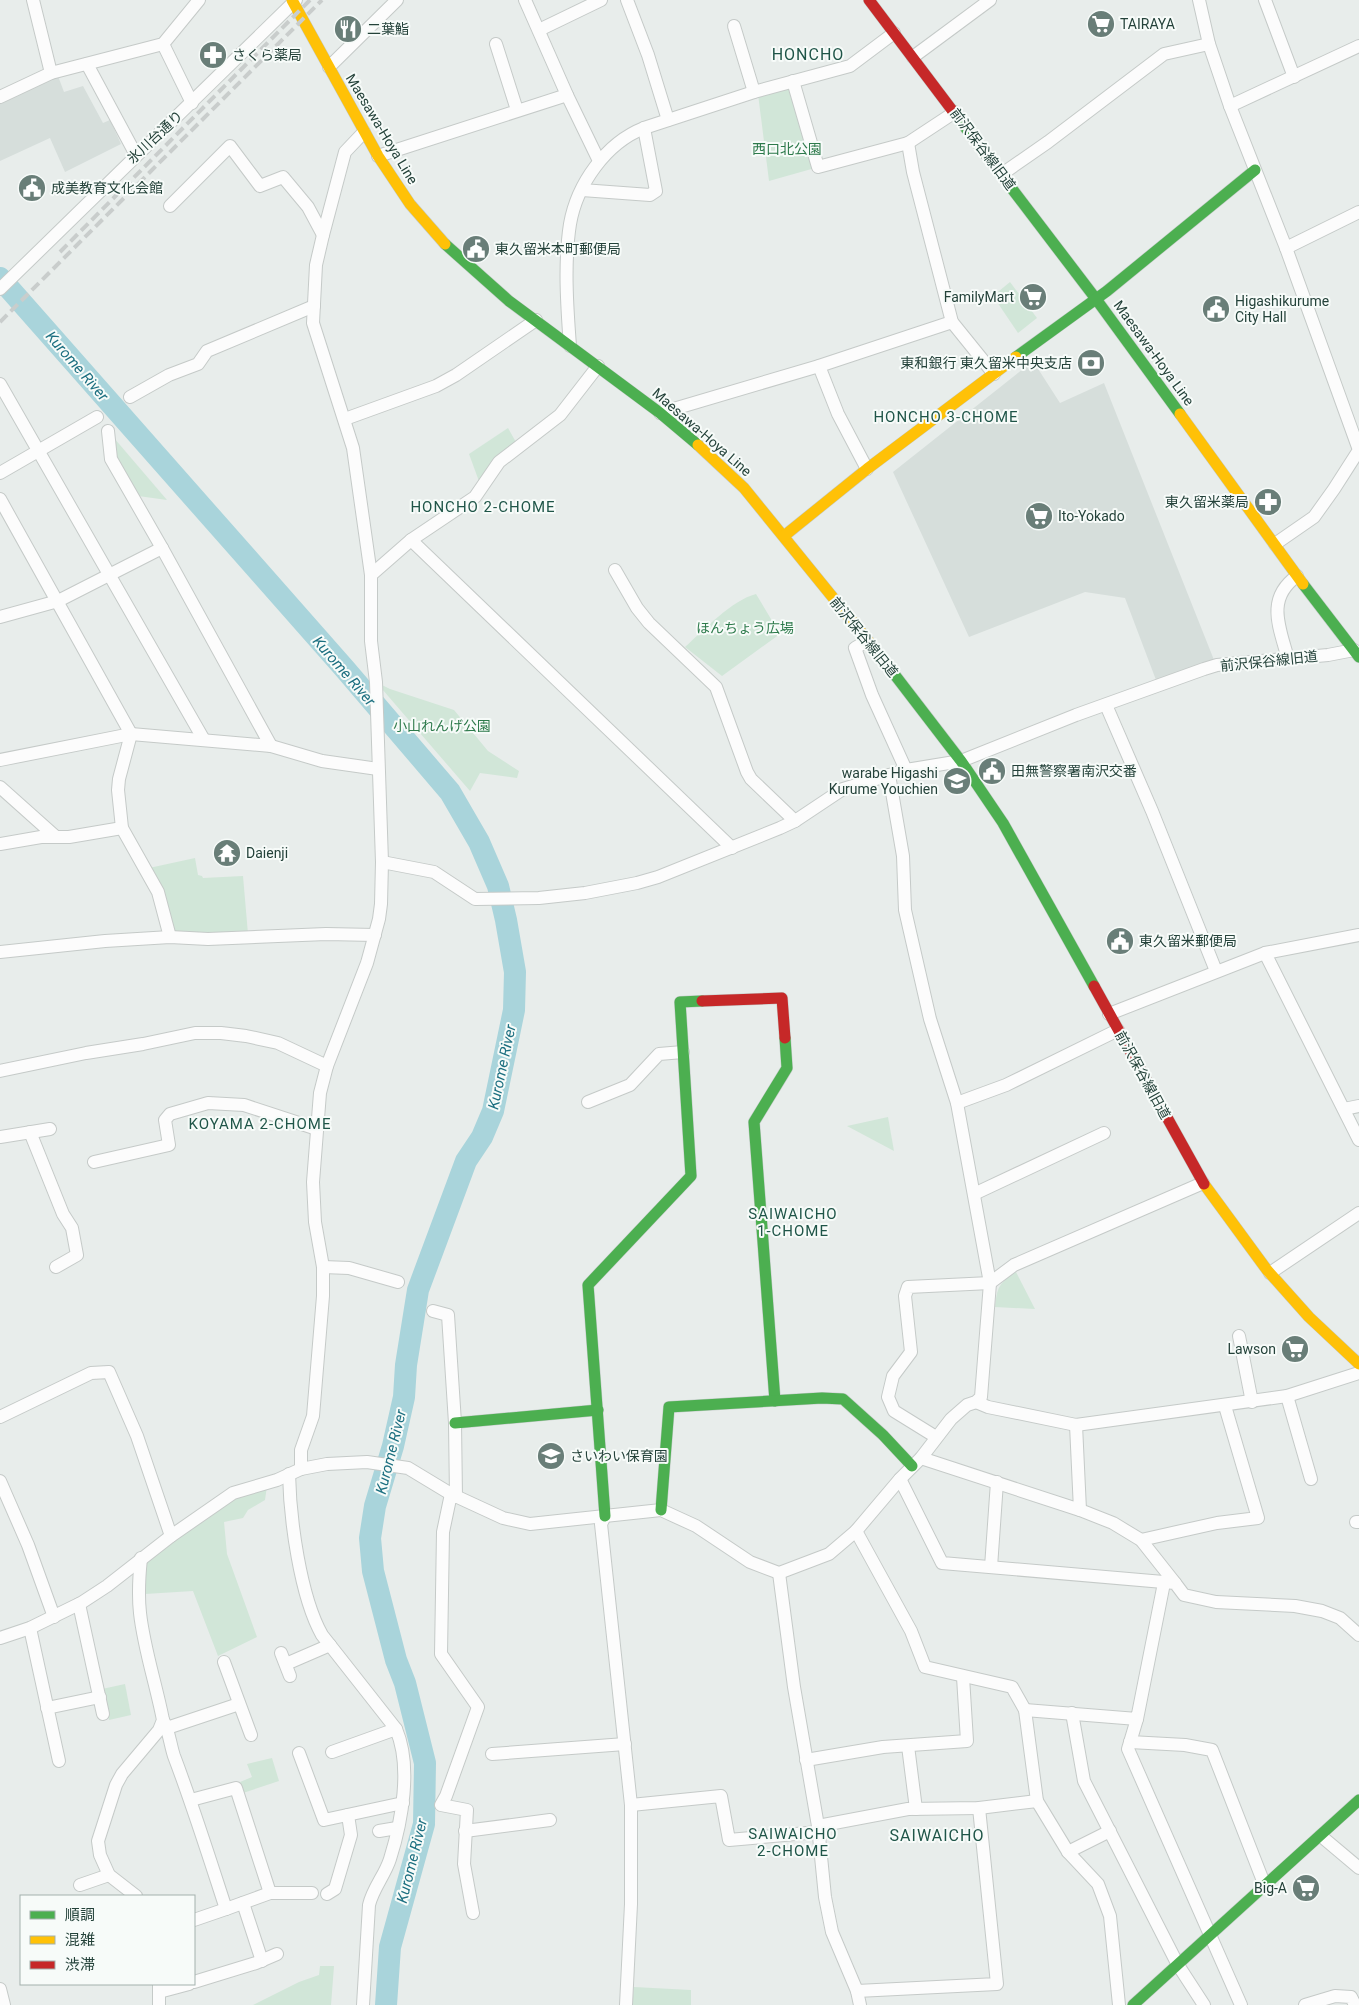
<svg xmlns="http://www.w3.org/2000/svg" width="1359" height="2005" font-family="Roboto,'Noto Sans JP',sans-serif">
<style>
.built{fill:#d6dedb}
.green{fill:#d1e6d8}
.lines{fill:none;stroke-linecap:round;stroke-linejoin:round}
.river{stroke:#a9d4db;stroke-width:22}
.street-casing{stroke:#c5cac8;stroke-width:14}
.fast-casing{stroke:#c3cbc8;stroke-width:12}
.slow-casing{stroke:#c3cbc8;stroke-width:12}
.jam-casing{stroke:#c3cbc8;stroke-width:12}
.street{stroke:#fcfcfc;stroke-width:12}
.fast{stroke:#4caf50;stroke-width:11}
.slow{stroke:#ffc107;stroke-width:11}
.jam{stroke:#c62828;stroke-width:11}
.rail{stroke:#c9cdcc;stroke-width:4;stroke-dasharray:10 5;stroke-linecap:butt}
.labels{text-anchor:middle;stroke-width:4;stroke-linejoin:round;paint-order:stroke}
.poi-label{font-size:14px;fill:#24423a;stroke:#f7fbf9;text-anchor:start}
.street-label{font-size:14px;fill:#24423a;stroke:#f7fbf9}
.park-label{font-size:14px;fill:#2d7a4b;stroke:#f7fbf9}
.water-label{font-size:15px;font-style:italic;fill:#1c6f80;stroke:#f7fbf9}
.neighbourhood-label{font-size:15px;letter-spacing:1px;fill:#1f5548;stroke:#f7fbf9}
.quarter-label{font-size:16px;letter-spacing:1px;fill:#1f5548;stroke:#f7fbf9}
</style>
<rect width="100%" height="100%" fill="#e8edeb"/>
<g class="built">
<polygon points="58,76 64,92 83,86 103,123 110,120 121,144 65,172 50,138 0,161 0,102"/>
<polygon points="1033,361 1060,403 1104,383 1214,660 1156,680 1125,598 1085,592 969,637 893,472"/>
</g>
<g class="green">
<polygon points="794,83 815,168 769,181 758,94"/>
<polygon points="1010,282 1037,318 1018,333 993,296"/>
<polygon points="508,428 517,444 480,484 469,454"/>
<polygon points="108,431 167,500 131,495 111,459"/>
<path d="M756,594L780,634L722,676L685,647C704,630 732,600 756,594Z"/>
<polygon points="376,682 390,689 454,710 488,751 519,771 517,778 480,773 470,791"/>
<polygon points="195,858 198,875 202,876 203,878 243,876 248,934 175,933 149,868"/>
<polygon points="888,1117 894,1151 847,1126"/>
<path d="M1016,1272L1035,1309L995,1307C997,1287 999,1283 1016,1272Z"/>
<polygon points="267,1486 265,1500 248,1510 243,1518 224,1522 227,1554 257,1637 218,1656 193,1591 145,1594 145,1559 209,1518 236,1497"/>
<polygon points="125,1684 131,1715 109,1720 102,1689"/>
<polygon points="272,1758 279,1781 243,1793 240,1782 252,1777 247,1764"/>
<polygon points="320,1966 334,1966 331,2005 253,2005 299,1982 319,1975"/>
<polygon points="634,1987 691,1990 691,2005 632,2005"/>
</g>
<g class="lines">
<polyline class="river" points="0,278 344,668 450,792 479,842 498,886 506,920 515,972 514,1010 493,1111 482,1137 466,1161 418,1290 406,1365 404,1397 393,1446 375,1506 370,1538 373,1571 396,1660 405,1683 425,1763 424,1824 390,1947 386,2005"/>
<defs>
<g id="street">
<polyline points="33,0 51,73"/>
<polyline points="525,0 567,95 599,161"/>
<polyline points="627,0 648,55 668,120"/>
<polyline points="1199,0 1209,44 1230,106 1286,248 1359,450 1334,489 1314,517 1275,544"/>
<polyline points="1265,0 1294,77"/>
<polyline points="734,26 754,92"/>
<polyline points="539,30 601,0"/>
<polyline points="163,44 192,103"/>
<polyline points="496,44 517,110"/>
<polyline points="913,57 990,0"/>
<polyline points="87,64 136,155"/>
<polyline points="329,67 397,0"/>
<polyline points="793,81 818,167 908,143 955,112"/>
<polyline points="0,97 51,73 163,44 199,0"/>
<polyline points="1230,106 1359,46"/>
<polyline points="908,143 913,172 952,322 994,374"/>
<polyline points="378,156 567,95"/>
<polyline points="1002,174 1048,142 1164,54 1209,44"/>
<polyline points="582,190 650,195 656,191 644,128"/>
<polyline points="170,206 230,146 260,186 283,177 308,207 323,235"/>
<polyline points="1286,248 1359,212"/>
<polyline points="0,289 296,0"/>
<path d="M570,346C567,307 564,262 570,224C577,184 606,143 644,128L754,92L850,66L894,33"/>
<polyline points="819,366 838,414 867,469"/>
<polyline points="0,384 204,740"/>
<polyline points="130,397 169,375 198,364 207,351 314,306"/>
<polyline points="660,413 819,366 952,322"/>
<polyline points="345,419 436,386 456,375 536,320"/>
<polyline points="108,431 111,459 162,548 271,746"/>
<polyline points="0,473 97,417"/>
<polyline points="0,499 131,734 119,779 118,790 122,828 158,892 170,937"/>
<polyline points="411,540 732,848"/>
<polyline points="615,570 637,608 649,623 716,687 747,772 751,779 795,821"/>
<polyline points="371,575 411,540 475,497 499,462 560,415 598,366"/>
<polyline points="0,617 58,601 162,548"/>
<polyline points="867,641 855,648 872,695 906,770"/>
<path d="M1288,659C1280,628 1265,599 1297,576"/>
<polyline points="1106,705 1152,811 1216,971"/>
<polyline points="0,760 131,734 271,746 322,761 378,769"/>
<polyline points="0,787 56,837"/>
<polyline points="0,844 41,837 69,837 122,828"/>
<polyline points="382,862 434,872 475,899 539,898 585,893 637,883 658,877 780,828 795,821 843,789 906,770 961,761 1076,715 1204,669 1217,665 1328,655 1354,650"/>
<polyline points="0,952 105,941 170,937 208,939 326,934 375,935"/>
<polyline points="1265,953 1359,1140"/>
<polyline points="1109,1014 1265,953 1359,935"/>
<polyline points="0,1071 86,1053 143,1044 195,1033 221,1033 246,1036 278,1043 327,1066"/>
<polyline points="588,1102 630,1085 659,1054 683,1052"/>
<polyline points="957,1103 1006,1085 1118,1030"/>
<polyline points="1344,1109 1359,1106"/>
<polyline points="30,1132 63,1214 72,1228 77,1255 56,1267"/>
<polyline points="0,1137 50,1129"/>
<polyline points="94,1162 169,1145 165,1120 170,1114 208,1103 244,1105 317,1129"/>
<polyline points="974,1194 1104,1133"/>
<polyline points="323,1267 349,1268 398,1282"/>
<polyline points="1270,1273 1359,1213"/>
<polyline points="433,1311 448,1315 455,1423 456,1497"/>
<polyline points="1239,1336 1252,1402"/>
<polyline points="1287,1396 1311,1479"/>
<polyline points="976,1402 988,1407 1076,1425 1287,1396 1359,1373"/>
<polyline points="0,1417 91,1373 109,1372 137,1436 171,1536"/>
<polyline points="936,1437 894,1411 888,1397 893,1376 911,1352 905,1296 908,1287 990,1283 1014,1265 1203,1183"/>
<polyline points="921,1458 1080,1510 1076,1425"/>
<polyline points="301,1469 301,1450 313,1416 323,1296 323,1267 315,1222 313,1182 320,1093 327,1066 367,963 379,919 381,904 382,862 376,682 371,641 371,575 353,448 313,323 316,265 323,235 345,152 364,132"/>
<path d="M289,1474C290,1519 300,1596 322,1635L396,1729C412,1766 402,1821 390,1859C385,1875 373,1888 369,1905L363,2005"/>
<polyline points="900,1479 942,1563 1175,1583 1184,1595 1216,1602 1295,1606 1322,1611 1340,1618 1359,1635"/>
<polyline points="0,1481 28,1545 54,1617"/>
<polyline points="451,1494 443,1532 441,1654 478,1707 446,1796 441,1805 467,1810 464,1864 473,1913"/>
<polyline points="1080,1510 1113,1523 1141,1540 1175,1583"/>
<polyline points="605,1516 601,1524 631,1805 631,1904 626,2005"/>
<polyline points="1356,1522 1359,1522"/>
<polyline points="856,1531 911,1631 925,1667 1012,1687 1025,1710 1037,1801 1068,1852 1098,1884 1110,1916 1119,2005"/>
<polyline points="1141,1540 1217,1523 1258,1518 1225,1406"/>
<polyline points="991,1567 997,1482"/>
<polyline points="779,1573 794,1687 818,1826 825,1897 832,1932 857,1991 860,2005"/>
<polyline points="79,1604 103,1714"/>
<polyline points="30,1628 59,1761"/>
<polyline points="0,1638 30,1628 81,1603 107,1586 171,1536 233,1493 277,1480 301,1469 327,1464 367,1462 408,1468 451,1494 503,1518 530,1524 661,1510 696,1526 750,1562 779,1573 829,1554 856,1531 900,1479 921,1458 951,1419 967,1405 976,1402 981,1397 990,1283 957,1103 930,1019 905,910 903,856 889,775"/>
<polyline points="281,1653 290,1676"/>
<polyline points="224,1662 251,1735"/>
<polyline points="286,1664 330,1645"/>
<polyline points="47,1708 100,1697"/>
<polyline points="1025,1710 1137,1719 1164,1583"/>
<polyline points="1072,1713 1084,1781 1178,1965 1204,2005"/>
<polyline points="1137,1719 1128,1749 1241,2005"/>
<path d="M163,1720C169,1730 170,1744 174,1756C193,1806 209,1857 226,1909L270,1893H312"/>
<polyline points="167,1728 239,1704"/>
<polyline points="1130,1742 1185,1745 1212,1750 1265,1886"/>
<polyline points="908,1746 916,1809"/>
<polyline points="332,1752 396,1729"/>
<polyline points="299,1753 324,1820 403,1803"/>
<polyline points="492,1754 625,1744"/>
<polyline points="806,1760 883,1747 967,1741 963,1677"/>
<polyline points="191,1800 236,1788 270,1893"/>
<polyline points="631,1805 721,1796 729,1840 818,1832"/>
<polyline points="818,1826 908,1809 979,1808 1037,1801"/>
<polyline points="379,1831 397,1828"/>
<polyline points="465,1831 550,1820"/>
<polyline points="1321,1836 1359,1868"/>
<polyline points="1068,1852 1110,1831"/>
<polyline points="80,1885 109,1875"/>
<polyline points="327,1894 335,1889 351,1835 348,1815"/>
<path d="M136,1896L109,1875L100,1855L98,1841L116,1785L122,1774L159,1730L163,1720C156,1684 144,1649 140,1613C138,1595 139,1577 141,1558"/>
<polyline points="243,1903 262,1961"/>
<polyline points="194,1920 226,1909"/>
<polyline points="194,1982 256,1963 277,1954"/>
<polyline points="0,1989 4,2005"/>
<polyline points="857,1991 997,1984 979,1808"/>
<polyline points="159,1992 189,1984"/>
<polyline points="159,2005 159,1984"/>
<polyline points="1305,2005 1335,1996 1351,1997 1355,2005"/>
</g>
<g id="fast">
<polyline points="952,110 1096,299 1180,414"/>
<polyline points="445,244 509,301 660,413 698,445"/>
<polyline points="1016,357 1107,291 1255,170"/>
<polyline points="1303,584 1359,657"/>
<polyline points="878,653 961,761 1003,823 1094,986"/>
<polyline points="775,1401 754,1122 787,1068 785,1038"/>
<polyline points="455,1423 598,1410"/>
<polyline points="661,1510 669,1407 822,1398 843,1399 883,1435 912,1466"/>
<polyline points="605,1516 588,1285 691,1176 680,1002 702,1001"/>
<polyline points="1133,2005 1359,1800"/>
</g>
<g id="slow">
<polyline points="292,0 378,156 410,204 445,244"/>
<polyline points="1180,414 1303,584"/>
<polyline points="698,445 744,488 878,653"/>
<polyline points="784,536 867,469 1016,357"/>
<polyline points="1204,1184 1267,1270 1309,1317 1359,1364"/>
</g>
<g id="jam">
<polyline points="869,0 952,110"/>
<polyline points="1094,986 1204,1184"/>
<polyline points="702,1001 782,998 785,1038"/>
</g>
</defs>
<use href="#street" class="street-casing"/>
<use href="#fast" class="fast-casing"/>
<use href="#slow" class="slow-casing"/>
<use href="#jam" class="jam-casing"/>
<use href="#street" class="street"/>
<use href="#fast" class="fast"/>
<use href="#slow" class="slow"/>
<use href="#jam" class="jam"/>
<g class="rail">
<polyline points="60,252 310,0"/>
<polyline points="0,322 322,0"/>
</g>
</g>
<defs>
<symbol id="supermarket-disc" viewBox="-11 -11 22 22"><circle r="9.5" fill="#697e78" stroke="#f7fbf9"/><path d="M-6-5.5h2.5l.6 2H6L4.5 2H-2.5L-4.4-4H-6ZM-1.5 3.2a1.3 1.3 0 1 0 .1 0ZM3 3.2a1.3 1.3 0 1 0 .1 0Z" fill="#fff"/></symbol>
<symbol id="restaurant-disc" viewBox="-11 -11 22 22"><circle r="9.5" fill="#697e78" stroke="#f7fbf9"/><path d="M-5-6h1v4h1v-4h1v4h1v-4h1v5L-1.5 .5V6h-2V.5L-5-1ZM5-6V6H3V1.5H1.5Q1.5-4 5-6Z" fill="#fff"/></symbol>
<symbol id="pharmacy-disc" viewBox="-11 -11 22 22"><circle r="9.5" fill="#697e78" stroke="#f7fbf9"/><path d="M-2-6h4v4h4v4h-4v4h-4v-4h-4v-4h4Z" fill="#fff"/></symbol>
<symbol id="civic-disc" viewBox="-11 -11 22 22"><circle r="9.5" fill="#697e78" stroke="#f7fbf9"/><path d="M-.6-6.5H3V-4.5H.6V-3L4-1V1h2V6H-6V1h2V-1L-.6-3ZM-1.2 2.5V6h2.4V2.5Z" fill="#fff"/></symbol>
<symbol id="bank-disc" viewBox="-11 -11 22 22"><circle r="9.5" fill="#697e78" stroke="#f7fbf9"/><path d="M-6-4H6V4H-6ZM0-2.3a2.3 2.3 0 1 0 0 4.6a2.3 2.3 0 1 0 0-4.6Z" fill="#fff"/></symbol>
<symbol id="school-disc" viewBox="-11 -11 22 22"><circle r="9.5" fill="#697e78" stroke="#f7fbf9"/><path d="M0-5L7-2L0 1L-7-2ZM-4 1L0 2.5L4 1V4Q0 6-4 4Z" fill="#fff"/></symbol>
<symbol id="temple-disc" viewBox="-11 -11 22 22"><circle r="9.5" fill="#697e78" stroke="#f7fbf9"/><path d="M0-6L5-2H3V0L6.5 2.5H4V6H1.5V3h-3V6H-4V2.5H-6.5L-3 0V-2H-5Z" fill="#fff"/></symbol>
</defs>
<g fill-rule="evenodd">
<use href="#supermarket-disc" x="1085" y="8" width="32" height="32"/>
<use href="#restaurant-disc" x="332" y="13" width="32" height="32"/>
<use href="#pharmacy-disc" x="197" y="39" width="32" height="32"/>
<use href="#civic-disc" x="16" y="172" width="32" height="32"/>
<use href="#civic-disc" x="460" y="233" width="32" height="32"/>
<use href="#supermarket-disc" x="1017" y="281" width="32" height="32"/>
<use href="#civic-disc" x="1200" y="293" width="32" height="32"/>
<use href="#bank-disc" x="1075" y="347" width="32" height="32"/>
<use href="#pharmacy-disc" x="1252" y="486" width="32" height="32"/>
<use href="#supermarket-disc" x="1023" y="500" width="32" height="32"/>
<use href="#civic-disc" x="976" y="755" width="32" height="32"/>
<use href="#school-disc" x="941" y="765" width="32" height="32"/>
<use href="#temple-disc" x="211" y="837" width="32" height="32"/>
<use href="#civic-disc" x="1104" y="925" width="32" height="32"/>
<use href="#supermarket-disc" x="1279" y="1333" width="32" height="32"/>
<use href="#school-disc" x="535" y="1440" width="32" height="32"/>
<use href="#supermarket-disc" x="1290" y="1872" width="32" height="32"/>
</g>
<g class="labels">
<g class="poi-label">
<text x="1120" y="29">TAIRAYA</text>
<text x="367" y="34">二葉鮨</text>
<text x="232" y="60">さくら薬局</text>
<text x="51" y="193">成美教育文化会館</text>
<text x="495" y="254">東久留米本町郵便局</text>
<text x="1014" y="302" text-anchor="end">FamilyMart</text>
<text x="1235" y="306">Higashikurume<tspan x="1235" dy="16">City Hall</tspan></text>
<text x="1072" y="368" text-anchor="end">東和銀行 東久留米中央支店</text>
<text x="1249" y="507" text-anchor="end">東久留米薬局</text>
<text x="1058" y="521">Ito-Yokado</text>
<text x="1011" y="776">田無警察署南沢交番</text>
<text x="938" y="778" text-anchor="end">warabe Higashi<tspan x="938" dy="16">Kurume Youchien</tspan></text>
<text x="246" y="858">Daienji</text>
<text x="1139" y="946">東久留米郵便局</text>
<text x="1276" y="1354" text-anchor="end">Lawson</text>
<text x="570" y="1461">さいわい保育園</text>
<text x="1287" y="1893" text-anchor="end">Big-A</text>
</g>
<g class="street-label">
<text transform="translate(382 129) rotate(59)" y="5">Maesawa-Hoya Line</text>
<text transform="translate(155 137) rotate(-43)" y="5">氷川台通り</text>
<text transform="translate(983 149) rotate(53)" y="5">前沢保谷線旧道</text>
<text transform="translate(1154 353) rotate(54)" y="5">Maesawa-Hoya Line</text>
<text transform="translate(702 432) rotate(41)" y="5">Maesawa-Hoya Line</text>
<text transform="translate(864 637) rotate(51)" y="5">前沢保谷線旧道</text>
<text transform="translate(1269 661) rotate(-6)" y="5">前沢保谷線旧道</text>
<text transform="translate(1143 1075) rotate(61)" y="5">前沢保谷線旧道</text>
</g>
<g class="park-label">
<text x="787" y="154">西口北公園</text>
<text x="745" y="633">ほんちょう広場</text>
<text x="442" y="731">小山れんげ公園</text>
</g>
<g class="water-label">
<text transform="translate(77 366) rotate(49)" y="5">Kurome River</text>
<text transform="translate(344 671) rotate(49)" y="5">Kurome River</text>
<text transform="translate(502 1067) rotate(-78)" y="5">Kurome River</text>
<text transform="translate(391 1452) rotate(-76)" y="5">Kurome River</text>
<text transform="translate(412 1861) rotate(-76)" y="5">Kurome River</text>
</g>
<g class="neighbourhood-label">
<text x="946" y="422">HONCHO 3-CHOME</text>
<text x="483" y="512">HONCHO 2-CHOME</text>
<text x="260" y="1129">KOYAMA 2-CHOME</text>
<text x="793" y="1219">SAIWAICHO<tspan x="793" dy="17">1-CHOME</tspan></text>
<text x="793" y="1839">SAIWAICHO<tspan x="793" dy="17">2-CHOME</tspan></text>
</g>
<g class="quarter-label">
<text x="808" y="60">HONCHO</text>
<text x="937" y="1841">SAIWAICHO</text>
</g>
</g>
<rect x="20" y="1895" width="175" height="90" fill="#f7fbf9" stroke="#a3b1ad"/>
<rect x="30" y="1911" width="25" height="8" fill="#4caf50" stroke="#a3b1ad"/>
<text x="65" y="1920" font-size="15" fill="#24423a">順調</text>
<rect x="30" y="1936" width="25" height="8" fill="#ffc107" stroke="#a3b1ad"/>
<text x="65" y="1945" font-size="15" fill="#24423a">混雑</text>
<rect x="30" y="1961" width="25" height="8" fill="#c62828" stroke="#a3b1ad"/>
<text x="65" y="1970" font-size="15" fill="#24423a">渋滞</text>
</svg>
